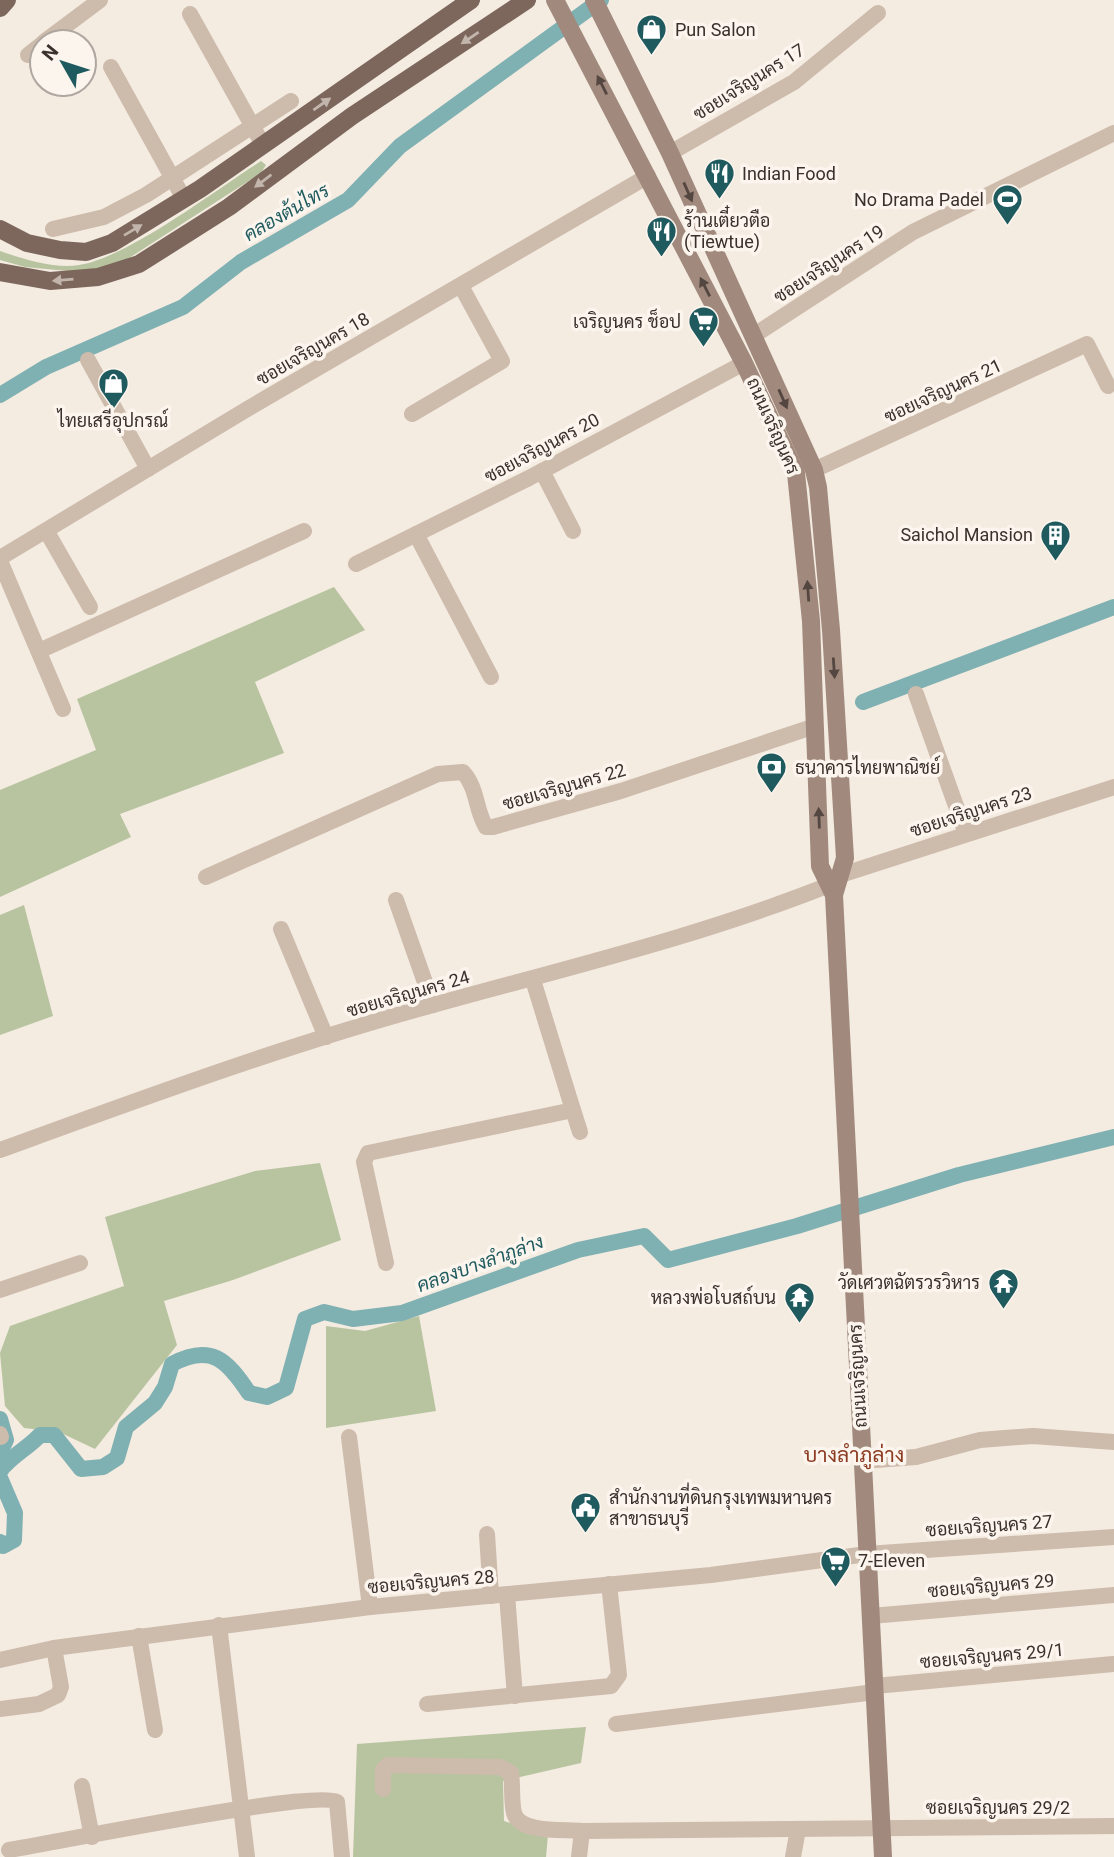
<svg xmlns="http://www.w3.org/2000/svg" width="1114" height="1857" font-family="Roboto,Sarabun,sans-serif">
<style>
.green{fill:#b8c4a0}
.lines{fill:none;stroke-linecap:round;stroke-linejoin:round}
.canal{stroke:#7fb0b2;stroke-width:16}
.street{stroke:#cdbbac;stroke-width:16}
.secondary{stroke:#a18a7d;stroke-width:18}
.primary{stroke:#7d675c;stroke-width:18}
.oneway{fill:#c2b5ac}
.oneway2{fill:#544640}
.labels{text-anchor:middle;stroke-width:7;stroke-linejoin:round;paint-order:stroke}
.poi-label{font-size:18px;fill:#3b302b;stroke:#fbf5ee;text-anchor:start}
.street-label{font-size:18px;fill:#3b302b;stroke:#fbf5ee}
.water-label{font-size:19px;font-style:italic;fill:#1f5a5e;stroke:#fbf5ee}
.quarter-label{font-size:21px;fill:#8c3b22;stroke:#fbf5ee}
</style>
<rect width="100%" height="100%" fill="#f4ebe1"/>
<g class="green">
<path d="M261,161L266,165L261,173L126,260L89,273L25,267L0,260V251C23,259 55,269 79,265C127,258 217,189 261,161Z"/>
<polygon points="334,587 365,630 255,682 284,753 120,814 131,837 0,897 0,790 96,750 77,699"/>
<polygon points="24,905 53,1016 0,1035 0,915"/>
<polygon points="320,1163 341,1240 233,1280 164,1301 177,1345 95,1449 59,1432 24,1428 5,1406 0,1353 10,1326 124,1286 105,1217 255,1171"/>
<polygon points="419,1316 436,1411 326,1428 326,1326 365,1331"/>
<polygon points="586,1727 581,1763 503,1781 504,1821 548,1835 546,1857 353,1857 357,1744"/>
</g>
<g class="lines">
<g class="canal">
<polyline points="0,395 46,367 183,307 241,262 348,200 400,146 601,0"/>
<polyline points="863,702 1114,607"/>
<polyline points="0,1419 6,1440 0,1453"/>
<path d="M0,1471C11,1456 27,1449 40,1435H54L81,1469L103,1467L117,1458L126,1427L155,1403L165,1387L172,1364C211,1343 227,1360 249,1393L267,1397L286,1388L305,1319L324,1312L353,1319L402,1313L578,1250L644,1236L668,1260L797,1226L959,1175L1114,1137"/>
<polyline points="0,1478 15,1513 14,1540 3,1546 0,1542"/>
</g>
<g class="street">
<polyline points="190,14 263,145"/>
<polyline points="44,42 100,0"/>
<polyline points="28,55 42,44"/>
<polyline points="111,67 184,199"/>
<polyline points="670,153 794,82 878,13"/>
<polyline points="53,229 104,217 146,195 291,101"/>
<polyline points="753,336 913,232 1114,133"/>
<polyline points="88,360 148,469"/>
<polyline points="412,414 502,361 461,286"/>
<polyline points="814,470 1087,344 1108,386"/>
<polyline points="542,471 573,531"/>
<polyline points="47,532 90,607"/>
<polyline points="416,534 491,677"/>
<polyline points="0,558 249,408 648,176"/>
<polyline points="0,561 63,709"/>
<polyline points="356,564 529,478 744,363"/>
<polyline points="39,651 304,531"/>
<polyline points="916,694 966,834"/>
<polyline points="841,875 1114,787"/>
<path d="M206,877L438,774L463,772C478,789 475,809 486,827H493L621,791L815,726"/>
<polyline points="396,900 433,1005"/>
<polyline points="281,929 326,1037"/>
<polyline points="573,1110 580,1132"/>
<path d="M0,1150C143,1098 286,1045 433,1005C566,968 701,936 829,885"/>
<polyline points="386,1263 364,1162 368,1153 573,1110 533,980"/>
<polyline points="0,1290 80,1263"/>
<polyline points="0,1434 1,1437"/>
<polyline points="349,1437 370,1607"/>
<polyline points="862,1461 916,1457 980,1440 1005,1438 1033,1436 1114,1442"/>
<polyline points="487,1534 491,1596"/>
<polyline points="507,1595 515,1696"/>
<polyline points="871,1616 1114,1595"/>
<polyline points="219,1625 247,1857"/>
<polyline points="139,1636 155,1730"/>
<polyline points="0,1660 54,1648 370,1607 711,1575 867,1554 1114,1537"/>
<polyline points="875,1686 1113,1664"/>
<polyline points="427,1704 611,1686 619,1675 609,1584"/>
<polyline points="0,1709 39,1704 58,1695 61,1687 54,1648"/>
<polyline points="616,1724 875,1692"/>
<polyline points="82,1786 92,1837"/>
<path d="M383,1789V1770L388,1765L500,1767L511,1773C513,1786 511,1800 514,1813C520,1834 564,1829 582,1831L1114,1826"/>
<path d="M9,1850C54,1843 314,1789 337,1802L342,1857"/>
<polyline points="579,1857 582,1831"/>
<polyline points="793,1857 798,1829"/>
</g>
<g class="secondary">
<polyline points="555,0 744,363 796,473 811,621 820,866 834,895 883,1857"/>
<polyline points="594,0 670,153 814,470 818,487 831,630 845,858 834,895"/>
</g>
<g class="primary">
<polyline points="0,8 7,0"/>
<polyline points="0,229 27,243 60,250 86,252 112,243 200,189 471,0"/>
<polyline points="0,272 50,281 98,277 139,264 229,207 352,116 527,0"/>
</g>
</g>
<defs><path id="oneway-solid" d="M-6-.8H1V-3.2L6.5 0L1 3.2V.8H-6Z" transform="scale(1.75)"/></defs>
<g class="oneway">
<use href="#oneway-solid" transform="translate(470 38) rotate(146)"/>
<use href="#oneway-solid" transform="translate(322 104) rotate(-35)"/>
<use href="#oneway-solid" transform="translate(263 181) rotate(143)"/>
<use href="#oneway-solid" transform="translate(133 230) rotate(-31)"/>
<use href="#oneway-solid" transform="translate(63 280) rotate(175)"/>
</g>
<g class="oneway2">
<use href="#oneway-solid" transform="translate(602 85) rotate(-117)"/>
<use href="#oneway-solid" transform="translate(688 192) rotate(66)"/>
<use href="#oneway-solid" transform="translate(705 287) rotate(-117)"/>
<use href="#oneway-solid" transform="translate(783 399) rotate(66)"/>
<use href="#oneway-solid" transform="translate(808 591) rotate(-94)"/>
<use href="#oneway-solid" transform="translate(834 668) rotate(86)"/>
<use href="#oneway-solid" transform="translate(819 818) rotate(-92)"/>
</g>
<defs>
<symbol id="shop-pin" viewBox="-11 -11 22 30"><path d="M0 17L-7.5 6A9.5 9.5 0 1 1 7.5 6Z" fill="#1f5a5e" stroke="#fbf5ee"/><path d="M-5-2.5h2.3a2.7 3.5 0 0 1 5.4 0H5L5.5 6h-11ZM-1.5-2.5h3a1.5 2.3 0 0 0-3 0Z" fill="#fff"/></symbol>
<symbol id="restaurant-pin" viewBox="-11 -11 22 30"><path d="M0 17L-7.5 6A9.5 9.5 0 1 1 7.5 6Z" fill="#1f5a5e" stroke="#fbf5ee"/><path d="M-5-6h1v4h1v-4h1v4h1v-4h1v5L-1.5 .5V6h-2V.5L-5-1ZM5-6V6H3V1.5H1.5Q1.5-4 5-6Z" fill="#fff"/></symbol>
<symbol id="stadium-pin" viewBox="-11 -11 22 30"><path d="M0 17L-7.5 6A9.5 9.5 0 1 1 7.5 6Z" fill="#1f5a5e" stroke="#fbf5ee"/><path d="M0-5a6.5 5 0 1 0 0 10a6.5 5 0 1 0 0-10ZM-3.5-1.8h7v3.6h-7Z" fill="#fff"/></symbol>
<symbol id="supermarket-pin" viewBox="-11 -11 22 30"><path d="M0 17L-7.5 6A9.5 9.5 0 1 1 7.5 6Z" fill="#1f5a5e" stroke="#fbf5ee"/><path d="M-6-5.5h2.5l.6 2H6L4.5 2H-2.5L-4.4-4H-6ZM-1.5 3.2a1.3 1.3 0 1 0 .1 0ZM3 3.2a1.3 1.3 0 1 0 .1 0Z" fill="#fff"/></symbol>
<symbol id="building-pin" viewBox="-11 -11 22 30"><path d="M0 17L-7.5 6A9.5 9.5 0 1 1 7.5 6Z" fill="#1f5a5e" stroke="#fbf5ee"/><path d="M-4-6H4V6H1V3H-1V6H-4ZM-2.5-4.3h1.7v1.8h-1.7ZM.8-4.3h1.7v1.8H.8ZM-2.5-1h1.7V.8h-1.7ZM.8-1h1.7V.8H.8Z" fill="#fff"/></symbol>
<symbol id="bank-pin" viewBox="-11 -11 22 30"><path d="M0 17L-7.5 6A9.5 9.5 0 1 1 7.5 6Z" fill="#1f5a5e" stroke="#fbf5ee"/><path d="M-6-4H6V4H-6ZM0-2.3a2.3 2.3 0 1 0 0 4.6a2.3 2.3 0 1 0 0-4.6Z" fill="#fff"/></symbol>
<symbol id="temple-pin" viewBox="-11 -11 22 30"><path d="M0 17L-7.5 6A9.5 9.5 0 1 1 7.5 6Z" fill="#1f5a5e" stroke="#fbf5ee"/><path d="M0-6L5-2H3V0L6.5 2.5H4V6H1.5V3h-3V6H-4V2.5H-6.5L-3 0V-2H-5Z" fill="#fff"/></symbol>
<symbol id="civic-pin" viewBox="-11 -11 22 30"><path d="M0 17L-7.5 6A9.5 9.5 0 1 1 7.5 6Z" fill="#1f5a5e" stroke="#fbf5ee"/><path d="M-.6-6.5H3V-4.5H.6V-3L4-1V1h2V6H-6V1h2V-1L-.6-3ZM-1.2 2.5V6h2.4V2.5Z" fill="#fff"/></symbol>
</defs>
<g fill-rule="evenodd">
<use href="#shop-pin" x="634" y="12" width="35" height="47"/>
<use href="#restaurant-pin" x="702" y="156" width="35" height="47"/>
<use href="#stadium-pin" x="990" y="182" width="35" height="47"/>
<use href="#restaurant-pin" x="644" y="214" width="35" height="47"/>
<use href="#supermarket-pin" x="686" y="304" width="35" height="47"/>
<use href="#shop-pin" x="96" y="366" width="35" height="47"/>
<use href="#building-pin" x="1038" y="518" width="35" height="47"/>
<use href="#bank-pin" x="754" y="750" width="35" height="47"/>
<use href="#temple-pin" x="986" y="1266" width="35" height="47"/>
<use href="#temple-pin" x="782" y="1280" width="35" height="47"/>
<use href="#civic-pin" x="568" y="1490" width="35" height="47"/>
<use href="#supermarket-pin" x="818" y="1544" width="35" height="47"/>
</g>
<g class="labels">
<g class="poi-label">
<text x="675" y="36">Pun Salon</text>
<text x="742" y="180">Indian Food</text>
<text x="984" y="206" text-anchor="end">No Drama Padel</text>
<text x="684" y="227">ร้านเตี๋ยวตือ<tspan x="684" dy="21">(Tiewtue)</tspan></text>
<text x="681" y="328" text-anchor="end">เจริญนคร ช็อป</text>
<text x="113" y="427" text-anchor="middle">ไทยเสรีอุปกรณ์</text>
<text x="1033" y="541" text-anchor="end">Saichol Mansion</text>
<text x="795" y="774">ธนาคารไทยพาณิชย์</text>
<text x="980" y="1289" text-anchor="end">วัดเศวตฉัตรวรวิหาร</text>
<text x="776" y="1304" text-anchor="end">หลวงพ่อโบสถ์บน</text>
<text x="609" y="1504">สํานักงานที่ดินกรุงเทพมหานคร<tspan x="609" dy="21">สาขาธนบุรี</tspan></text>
<text x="858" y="1567">7-Eleven</text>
</g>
<g class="street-label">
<text transform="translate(749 82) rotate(-32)" y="6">ซอยเจริญนคร 17</text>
<text transform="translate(829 264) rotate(-33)" y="6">ซอยเจริญนคร 19</text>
<text transform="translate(313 349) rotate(-30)" y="6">ซอยเจริญนคร 18</text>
<text transform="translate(943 391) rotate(-25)" y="6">ซอยเจริญนคร 21</text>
<text transform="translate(773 426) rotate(66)" y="6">ถนนเจริญนคร</text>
<text transform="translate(542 448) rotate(-28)" y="6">ซอยเจริญนคร 20</text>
<text transform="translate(564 787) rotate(-16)" y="6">ซอยเจริญนคร 22</text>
<text transform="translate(971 812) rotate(-18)" y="6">ซอยเจริญนคร 23</text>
<text transform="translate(408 994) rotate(-16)" y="6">ซอยเจริญนคร 24</text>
<text transform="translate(858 1376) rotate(-93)" y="6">ถนนเจริญนคร</text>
<text transform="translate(989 1526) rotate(-4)" y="6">ซอยเจริญนคร 27</text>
<text transform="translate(431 1582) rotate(-5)" y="6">ซอยเจริญนคร 28</text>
<text transform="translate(991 1586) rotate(-5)" y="6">ซอยเจริญนคร 29</text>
<text transform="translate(992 1656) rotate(-5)" y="6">ซอยเจริญนคร 29/1</text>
<text x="998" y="1814">ซอยเจริญนคร 29/2</text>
</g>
<g class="water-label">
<text transform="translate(286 212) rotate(-30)" y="7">คลองต้นไทร</text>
<text transform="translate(480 1263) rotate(-20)" y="7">คลองบางลำภูล่าง</text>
</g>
<g class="quarter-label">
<text x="854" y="1462">บางลำภูล่าง</text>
</g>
</g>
<g transform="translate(63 63) rotate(309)"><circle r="33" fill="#fbf5ee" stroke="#aea6a0" stroke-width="2"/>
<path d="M0-5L12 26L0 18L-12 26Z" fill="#1f5a5e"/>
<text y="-10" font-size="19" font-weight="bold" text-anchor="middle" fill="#3b302b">N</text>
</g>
</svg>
